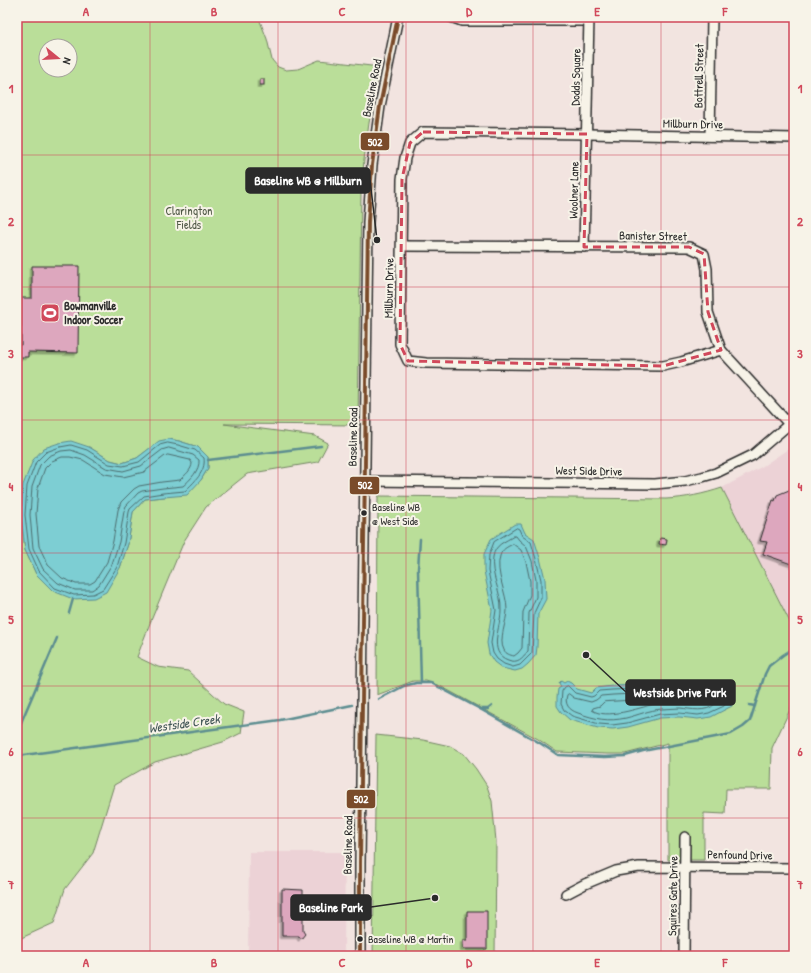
<svg xmlns="http://www.w3.org/2000/svg" width="811" height="973" font-family="'Patrick Hand',sans-serif">
<style>
.built{fill:#ecd2d6}
.green{fill:#bade99;stroke:#728462;fill-rule:evenodd}
.water{fill:#7dced3;stroke:#5c8d90}
.lines{fill:none;stroke-linecap:round;stroke-linejoin:round}
.shore{stroke:#4c6c6e;stroke-width:1}
.stream{stroke:#5c8d90;stroke-width:2.5}
.building{fill:#dda7be;stroke:#2b2b2b;filter:url(#shadow)}
.minor-casing{stroke:#2b2b2b;stroke-width:12}
.minor{stroke:#f7f3e8;stroke-width:9}
.bus-1-casing{stroke:#f7f3e8;stroke-width:7}
.bus-1{stroke:#7a4b2a;stroke-width:4}
.marked{fill:none;stroke:#d1495b;stroke-width:3;stroke-dasharray:8 5;stroke-linejoin:round}
.grid{fill:none;stroke:#d1495b;stroke-width:1;stroke-opacity:0.55}
.bus-dot{fill:#2b2b2b;stroke:#f7f3e8;stroke-width:1.5}
.labels{text-anchor:middle;stroke-width:4;stroke-linejoin:round;paint-order:stroke}
.bus-label{font-size:11px;fill:#2b2b2b;stroke:#f7f3e8;text-anchor:start}
.street-label{font-size:12px;fill:#2b2b2b;stroke:#f7f3e8}
.park-label{font-size:12px;fill:#4f5846;stroke:#f7f3e8}
.poi-label{font-size:12px;font-weight:bold;fill:#2b2b2b;stroke:#f7f3e8;text-anchor:start}
.water-label{font-size:13px;font-style:italic;fill:#405455;stroke:#f7f3e8}
.leader{fill:none;stroke:#2b2b2b;stroke-width:1.5}
.callout-dot{fill:#2b2b2b;stroke:#f7f3e8;stroke-width:1.5}
.callout{fill:#2b2b2b;stroke:#2b2b2b;stroke-width:1.5}
.callout-label{font-size:13px;text-anchor:middle;font-weight:bold;fill:#fff}
.line-badge{stroke:#f7f3e8;stroke-width:1.5}
.badge-label{font-size:11px;text-anchor:middle;font-weight:bold;fill:#fff}
.neatline{fill:none;stroke:#d1495b;stroke-width:1.5}
.grid-label{font-size:13px;text-anchor:middle;font-weight:bold;fill:#d1495b}
</style>
<defs>
<filter id="shadow"><feDropShadow dx="-2.5" dy="2.5" stdDeviation="0" flood-color="#0004"/></filter>
</defs>
<rect width="100%" height="100%" fill="#f2e4e0"/>
<filter id="ink" filterUnits="userSpaceOnUse"><feTurbulence type="fractalNoise" baseFrequency=".025" numOctaves="2"/><feDisplacementMap in="SourceGraphic" scale="8" xChannelSelector="R" yChannelSelector="G"/><feConvolveMatrix kernelMatrix="1 2 1 2 8 2 1 2 1" color-interpolation-filters="sRGB"/></filter>
<g filter="url(#ink)">
<g class="built">
<polygon points="794,445 794,630 722,488 763,466"/>
<polygon points="249,852 345,852 344,956 248,956"/>
</g>
<g class="green">
<path d="M17,17H257L260,21L267,39L272,60L278,67L286,70L298,69L319,60L380,67L369,123L364,160L361,194L358,425L224,424L315,436L328,443L318,462L247,474L206,507L184,541L150,623L137,657L158,667L188,671L224,704L244,712L241,733L223,742L155,762L114,785L93,853L65,889L54,923L17,940ZM46,46H70V70H46ZM169,439L179,441L198,447L208,457V468L201,480L164,497L145,499L133,512L128,544L120,568L36,574L25,550L21,515L89,447L110,460L122,463L137,458L149,449Z"/>
<path d="M722,488L794,630V701L772,748L771,789H726L725,814L704,813V860H668V743L625,754H607L557,752L538,739L440,686L426,681H413L377,695L378,496L666,499C685,498 704,494 722,488Z"/>
<polygon points="376,735 423,740 450,746 464,754 476,769 487,786 492,801 496,841 495,956 373,956"/>
</g>
<g class="water">
<polygon points="169,439 179,441 198,447 208,457 208,468 201,480 187,495 164,497 145,499 133,512 128,544 120,568 106,592 94,598 73,599 53,591 36,574 25,550 21,515 23,485 33,460 44,448 59,443 71,441 89,447 110,460 122,463 137,458 159,441"/>
<polygon points="515,524 521,524 525,533 534,539 540,558 545,579 546,599 538,614 537,647 536,655 528,664 522,669 515,671 502,668 494,662 489,654 487,643 492,610 484,571 484,554 491,539"/>
<polygon points="561,681 564,683 567,681 571,683 577,689 591,693 596,688 612,686 634,685 695,685 712,687 721,696 732,702 732,706 711,717 698,719 679,717 660,718 628,727 613,729 598,728 570,720 561,712 557,706 557,697 558,689 561,687 559,683"/>
</g>
<g class="lines">
<g class="shore">
<path d="M168,443L178,445L195,450L204,458C206,472 194,482 185,491L163,493L144,496L130,509L129,512L124,543L117,567L103,589L93,594L74,595L55,588L39,571L29,549L25,515L27,486L36,462L46,452L60,447L71,445L87,450L109,464L123,466L139,462L160,445Z"/>
<path d="M169,448L193,455L199,460C200,470 190,480 183,486L163,488L142,491L138,493L126,506L124,511L119,542L112,564L99,585L92,590H75L58,583L43,569L33,548L30,515L32,487L40,465L49,456L61,451L71,450L85,455L106,468L123,471L141,466L162,450Z"/>
<path d="M168,455L190,460L192,463C192,470 185,475 180,480L162,482L139,486L134,489L121,502L118,510L113,541L107,562L95,581L90,584H76L62,578L48,565L39,546L36,514L38,488L45,468L52,461L62,457H70L83,460L105,474L123,477L144,472L165,456Z"/>
<polygon points="517,528 519,529 522,536 531,542 536,559 541,580 541,598 534,613 532,653 520,665 513,667 504,664 497,659 493,653 491,643 496,610 488,571 489,555 494,542"/>
<path d="M514,536H516L519,540L526,546L532,561L536,580V597L529,613L528,651C522,658 518,664 508,660C487,653 501,626 501,611C502,592 490,575 493,557C495,544 505,542 514,536Z"/>
<path d="M513,544L521,550L526,562L530,581V595L523,612L522,648L518,653L514,656C510,655 506,654 504,650C498,640 507,621 507,610C507,593 495,573 500,556C502,549 507,547 513,544Z"/>
<polygon points="568,686 575,693 591,697 594,696 599,691 612,690 634,689 694,689 710,691 719,700 724,702 725,704 724,706 709,713 698,715 679,713 660,714 627,723 612,725 599,724 572,716 564,710 561,704 562,691 565,687"/>
<path d="M569,694L574,698L591,702L596,700L601,696L613,695L634,694H694L708,696L715,704C706,713 691,709 680,708C674,708 668,709 662,709C649,710 638,715 626,718C608,722 595,719 578,713C569,710 564,704 567,695Z"/>
<path d="M634,700H654L656,702L654,704C639,708 606,720 592,710L593,708L600,706L604,702Z"/>
</g>
<g class="stream">
<polyline points="208,460 321,446"/>
<polyline points="420,539 418,569 421,683"/>
<polyline points="69,613 73,599"/>
<polyline points="379,699 404,686 416,683 431,683 480,709 488,709 492,706"/>
<polyline points="749,705 755,706"/>
<polyline points="480,709 540,743 558,755 605,757 625,756 643,751 731,734 743,727 750,721 765,674 769,666 783,655 794,648"/>
<polyline points="17,732 57,638"/>
<polyline points="17,756 280,720 352,705"/>
</g>
</g>
<g class="building">
<rect x="260" y="79" width="4" height="6"/>
<polygon points="32,266 79,266 78,353 28,352 28,357 17,357 17,345 21,345 21,334 17,334 17,328 21,328 21,298 32,298"/>
<polygon points="794,488 794,565 763,554 767,542 760,541 773,500 775,501 777,495"/>
<polygon points="660,538 667,539 666,545 659,544"/>
<polygon points="282,889 303,890 303,931 305,934 301,939 299,936 282,936"/>
<polygon points="467,911 487,911 487,949 463,949 463,940 467,940"/>
</g>
<g class="lines">
<defs>
<g id="minor">
<polyline points="451,17 462,21 589,21"/>
<polyline points="710,136 712,17"/>
<polyline points="402,246 689,247 704,254 707,269 708,312 721,350 789,424"/>
<polyline points="584,247 589,17"/>
<polyline points="721,350 681,362 663,366 426,363 408,361 400,344 402,179 405,158 410,143 423,132 587,134 794,138"/>
<polyline points="365,481 655,484 685,481 702,477 716,473 753,455 794,420"/>
<polyline points="566,894 585,884 616,871 639,867 794,868"/>
<polyline points="360,956 360,864 368,222 372,165 380,106 398,17"/>
<polyline points="684,956 685,837"/>
</g>
</defs>
<use href="#minor" class="minor-casing"/>
<use href="#minor" class="minor"/>
<defs>
<polyline id="bus-1" points="360,956 360,864 368,222 372,165 380,106 398,17"/>
</defs>
<use href="#bus-1" class="bus-1-casing"/>
<use href="#bus-1" class="bus-1"/>
</g>
</g>
<path class="marked" d="M423,132L587,134L584,247H689L704,254L708,312L721,350L663,366L408,361L400,344L402,179L410,143Z"/>
<path class="grid" d="M150,17V956M278,17V956M406,17V956M533,17V956M661,17V956M17,155H794M17,287H794M17,420H794M17,553H794M17,686H794M17,818H794"/>
<defs>
<symbol id="stadium-square" viewBox="-11 -11 22 22"><rect x="-9" y="-9" width="18" height="18" rx="4" fill="#d1495b" stroke="#f7f3e8"/><path d="M0-5a6.5 5 0 1 0 0 10a6.5 5 0 1 0 0-10ZM-3.5-1.8h7v3.6h-7Z" fill="#fff"/></symbol>
</defs>
<g fill-rule="evenodd">
<use href="#stadium-square" x="39" y="302" width="22" height="22"/>
</g>
<g class="bus-dot">
<circle cx="364" cy="513" r="3.5"/>
<circle cx="360" cy="939" r="3.5"/>
</g>
<g class="labels">
<g class="bus-label">
<text x="372" y="511">Baseline WB<tspan x="372" dy="14">@ West Side</tspan></text>
<text x="368" y="943">Baseline WB @ Martin</text>
</g>
<g class="street-label">
<text transform="translate(699 76) rotate(-89)" y="4">Bottrell Street</text>
<text transform="translate(576 77) rotate(-89)" y="4">Dodds Square</text>
<text transform="translate(372 88) rotate(-79)" y="4">Baseline Road</text>
<text transform="translate(693 124) rotate(1)" y="4">Millburn Drive</text>
<text transform="translate(574 190) rotate(-89)" y="4">Woolner Lane</text>
<text transform="translate(653 236) rotate(1)" y="4">Banister Street</text>
<text transform="translate(389 288) rotate(-89)" y="4">Millburn Drive</text>
<text transform="translate(353 437) rotate(-89)" y="4">Baseline Road</text>
<text transform="translate(589 471) rotate(1)" y="4">West Side Drive</text>
<text transform="translate(348 845) rotate(-89)" y="4">Baseline Road</text>
<text transform="translate(740 855) rotate(1)" y="4">Penfound Drive</text>
<text transform="translate(673 896) rotate(-89)" y="4">Squires Gate Drive</text>
</g>
<g class="park-label">
<text x="189" y="215">Clarington<tspan x="189" dy="14">Fields</tspan></text>
</g>
<g class="poi-label">
<text x="64" y="310">Bowmanville<tspan x="64" dy="14">Indoor Soccer</tspan></text>
</g>
<g class="water-label">
<text transform="translate(184 723) rotate(-8)" y="5">Westside Creek</text>
</g>
</g>
<path class="leader" d="M377 240L370 180M586 655L626 692M435 898L371 907"/>
<g class="callout-dot">
<circle cx="377" cy="240" r="4"/>
<circle cx="586" cy="655" r="4"/>
<circle cx="435" cy="898" r="4"/>
</g>
<g class="callout">
<rect x="246" y="168" width="124" height="25" rx="4"/>
<rect x="626" y="680" width="109" height="25" rx="4"/>
<rect x="291" y="895" width="80" height="25" rx="4"/>
</g>
<g class="callout-label">
<text x="308" y="185">Baseline WB @ Millburn</text>
<text x="680" y="697">Westside Drive Park</text>
<text x="331" y="912">Baseline Park</text>
</g>
<g class="line-badge">
<rect x="360" y="132" width="30" height="19" rx="4" fill="#7a4b2a"/>
<rect x="349" y="476" width="31" height="19" rx="4" fill="#7a4b2a"/>
<rect x="346" y="789" width="30" height="20" rx="4" fill="#7a4b2a"/>
</g>
<g class="badge-label">
<text x="375" y="146">502</text>
<text x="365" y="489">502</text>
<text x="361" y="803">502</text>
</g>
<rect width="811" height="973" fill="none" stroke="#f7f3e8" stroke-width="44"/>
<g transform="translate(58 58) rotate(108)"><circle r="19" fill="#f7f3e8" stroke="#a5a39c"/>
<path d="M0-3L7 15L0 10L-7 15Z" fill="#d1495b"/>
<text y="-6" font-size="11" font-weight="bold" text-anchor="middle" fill="#2b2b2b">N</text>
</g>
<rect x="22" y="22" width="767" height="929" class="neatline"/>
<g class="grid-label">
<text x="86" y="16">A</text>
<text x="214" y="16">B</text>
<text x="342" y="16">C</text>
<text x="469" y="16">D</text>
<text x="597" y="16">E</text>
<text x="725" y="16">F</text>
<text x="11" y="93">1</text>
<text x="800" y="93">1</text>
<text x="11" y="226">2</text>
<text x="800" y="226">2</text>
<text x="11" y="358">3</text>
<text x="800" y="358">3</text>
<text x="11" y="491">4</text>
<text x="800" y="491">4</text>
<text x="11" y="624">5</text>
<text x="800" y="624">5</text>
<text x="11" y="756">6</text>
<text x="800" y="756">6</text>
<text x="11" y="889">7</text>
<text x="800" y="889">7</text>
<text x="86" y="967">A</text>
<text x="214" y="967">B</text>
<text x="342" y="967">C</text>
<text x="469" y="967">D</text>
<text x="597" y="967">E</text>
<text x="725" y="967">F</text>
</g>
</svg>
